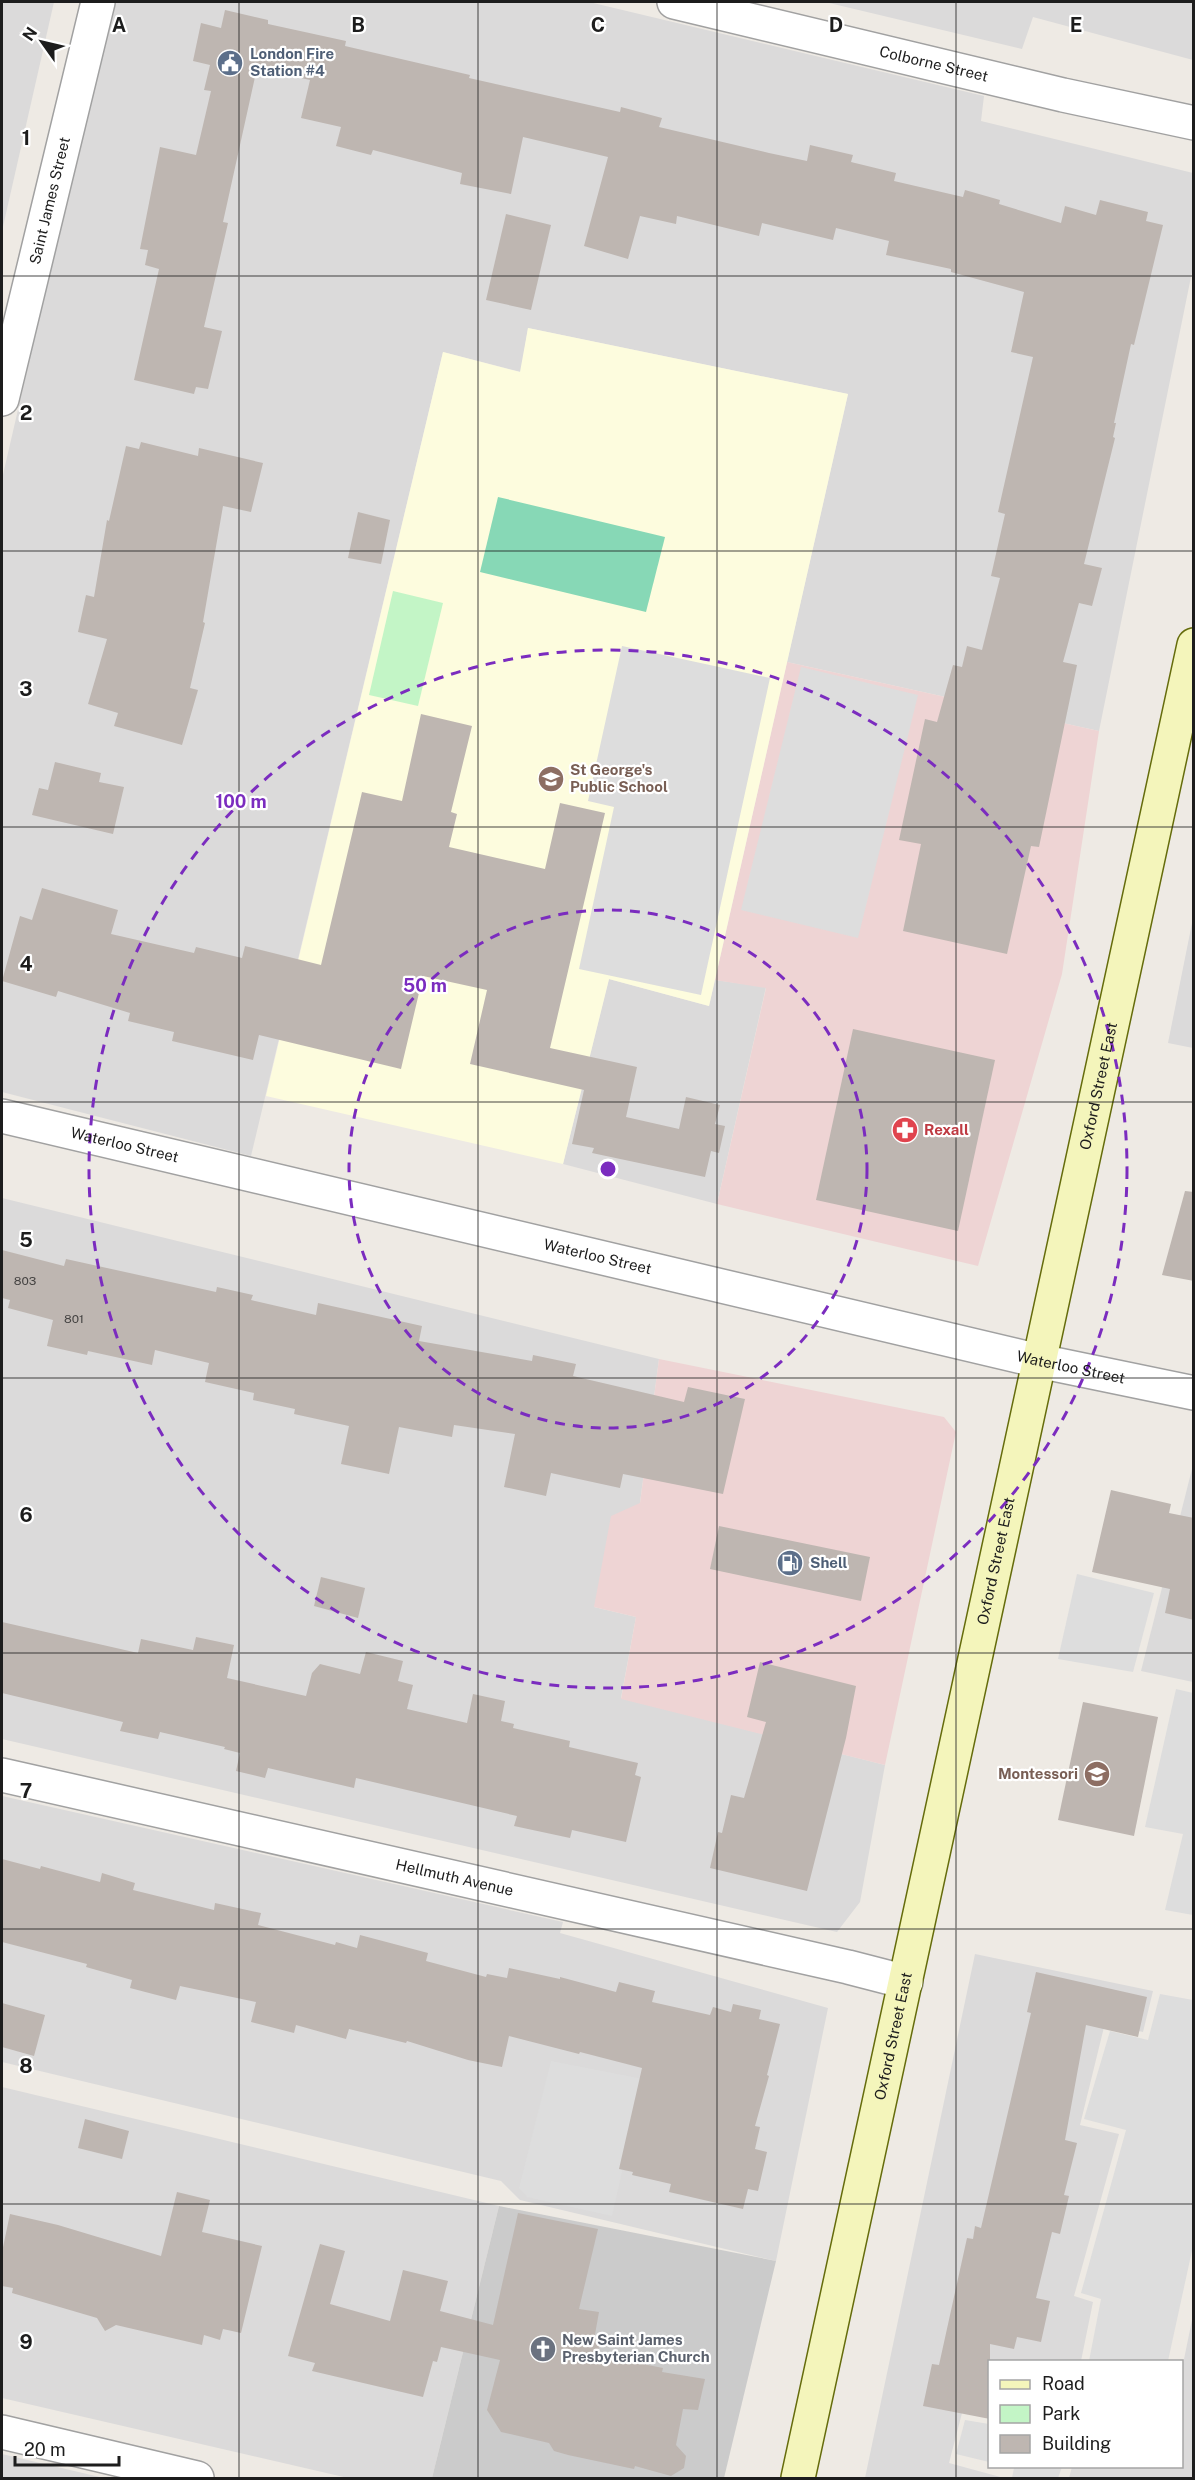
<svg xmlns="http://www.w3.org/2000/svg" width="1195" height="2480" font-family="'Public Sans',sans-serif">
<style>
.residential{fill:#dbdada}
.commercial{fill:#eed4d4}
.education{fill:#fdfcde}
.religious{fill:#cbcbcb}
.park{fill:#c3f5c6}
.pitch{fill:#87d8b6}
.parking{fill:#ddd}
.building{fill:#beb6b1}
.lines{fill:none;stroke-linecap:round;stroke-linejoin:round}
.minor-casing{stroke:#a1a1a1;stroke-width:36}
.tertiary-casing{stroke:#a1a1a1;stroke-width:36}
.secondary-casing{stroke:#656c0c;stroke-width:36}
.minor{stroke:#fff;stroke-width:33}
.tertiary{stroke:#fff;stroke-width:33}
.secondary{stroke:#f4f5bb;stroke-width:33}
.grid{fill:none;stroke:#1d1d1d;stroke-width:1.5;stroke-opacity:0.55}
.ring{fill:none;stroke:#7b2cbf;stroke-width:3;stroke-dasharray:10 8}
.labels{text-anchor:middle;stroke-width:4.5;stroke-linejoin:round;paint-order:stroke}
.number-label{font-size:12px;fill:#454342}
.service-label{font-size:15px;font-weight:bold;fill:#4e5e75;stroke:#fff;text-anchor:start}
.street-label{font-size:15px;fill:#1d1d1d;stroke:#fff}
.education-label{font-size:15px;font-weight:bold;fill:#785e54;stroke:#fff;text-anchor:start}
.health-label{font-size:15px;font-weight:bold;fill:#be3a42;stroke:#fff;text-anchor:start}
.worship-label{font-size:15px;font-weight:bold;fill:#5b616d;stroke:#fff;text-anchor:start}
.grid-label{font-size:20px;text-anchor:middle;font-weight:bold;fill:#1d1d1d;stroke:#fff;stroke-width:4.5;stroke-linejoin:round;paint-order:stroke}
.centre{fill:#7b2cbf;stroke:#fff;stroke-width:3}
.ring-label{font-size:18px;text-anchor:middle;font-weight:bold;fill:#7b2cbf;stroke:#fff;stroke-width:4.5;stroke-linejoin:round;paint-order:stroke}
</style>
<rect width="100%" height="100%" fill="#eeeae4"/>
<g class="residential">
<polygon points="2,2 54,2 2,231"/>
<polygon points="112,2 589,2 984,96 981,121 1193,173 1193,267 1099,731 787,662 848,394 528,328 521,372 443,352 251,1156 2,1092 2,479"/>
<polygon points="825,2 1193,2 1193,60 1033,17 1022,49"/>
<polygon points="1193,918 1194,1048 1193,1048 1168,1043"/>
<polygon points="609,979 709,1006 715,980 766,987 717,1204 563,1164"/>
<polygon points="2,1198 659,1359 640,1503 594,1607 636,1617 621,1698 885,1765 860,1902 837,1932 2,1739"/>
<polygon points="1193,1465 1193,1682 1141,1671"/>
<polygon points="2,1796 563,1922 560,1933 828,2008 776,2261 520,2200 501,2181 2,2062"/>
<polygon points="975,1954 1153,1991 1143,2032 1105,2023 1080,2125 1119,2134 1074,2296 1093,2302 1081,2361 990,2362 962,2413 949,2463 1004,2478 865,2478"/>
<polygon points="2,2087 499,2206 432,2478 348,2478 2,2398"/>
<polygon points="1193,2315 1193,2478 1069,2478 1072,2467 1159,2468 1160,2467 1182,2466 1182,2369"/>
<polygon points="2,2454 104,2478 2,2478"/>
</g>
<g class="commercial">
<polygon points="787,662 1099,731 1062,974 978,1266 717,1204 766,988 715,980"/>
<polygon points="659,1359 944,1417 956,1432 885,1765 621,1699 636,1617 594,1607 611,1516 640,1503"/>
</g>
<polygon class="education" points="528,328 848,394 709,1006 609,979 563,1164 266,1096 443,352 520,372"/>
<polygon class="religious" points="499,2206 776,2261 724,2478 432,2478"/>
<polygon class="park" points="393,591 443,603 418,706 369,695"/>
<polygon class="pitch" points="498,497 665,537 646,612 480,572"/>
<g class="parking">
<polygon points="622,646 770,678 701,995 579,969 614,807 588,801"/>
<polygon points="801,667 918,695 858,938 741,910"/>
<polygon points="1077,1574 1154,1593 1133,1672 1058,1659"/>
<polygon points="1176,1689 1193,1693 1193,1915 1165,1910 1183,1834 1145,1827"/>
<polygon points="1160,1994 1193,2000 1193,2246 1168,2361 1089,2361 1101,2299 1081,2293 1126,2130 1084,2119 1110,2031 1148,2040"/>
<polygon points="551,2061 643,2079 612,2216 527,2197 519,2188"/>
<polygon points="965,2420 989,2424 989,2462 956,2454"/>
<polygon points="1008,2467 1062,2467 1058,2478 1012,2478 1014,2468"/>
</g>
<g class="building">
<polygon points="225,10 268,20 268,24 346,41 345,46 470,75 469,78 620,112 621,107 662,118 659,127 769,153 807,161 810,145 853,155 851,162 896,173 894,181 963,197 965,190 1000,200 999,204 1061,223 1065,206 1096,215 1100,200 1148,212 1146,221 1163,225 1134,345 1131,344 1114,423 1116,423 1113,437 1115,438 1084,564 1102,568 1092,606 1079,603 1063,662 1077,665 1039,847 1031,846 1007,954 903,931 921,844 899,840 925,719 937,722 953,665 962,667 967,646 982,650 1000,578 991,576 1005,514 998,512 1033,357 1011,352 1024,292 951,272 951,269 886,255 889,241 836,228 833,240 762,223 759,236 677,216 676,224 640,216 628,259 584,246 608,157 523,137 511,194 460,184 462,173 373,150 371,155 336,146 341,127 301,118 310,80 257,68 223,222 228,223 204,327 222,331 208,389 196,387 194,394 134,380 159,269 145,265 148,250 140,249 160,147 196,155 211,91 204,90 210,65 193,61 201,23 221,28"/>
<polygon points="506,214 551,225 531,310 486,300"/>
<polygon points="141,442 198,456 199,448 263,463 251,512 223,506 203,622 205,623 190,688 198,690 182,745 114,726 118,713 88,704 107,639 78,632 86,595 94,597 107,520 109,521 126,446 139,449"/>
<polygon points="358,512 390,520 381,564 348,558"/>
<polygon points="421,714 472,726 451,812 457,814 449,847 545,869 560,803 605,813 550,1048 637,1067 626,1117 679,1129 686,1097 720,1105 715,1124 725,1126 719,1153 711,1151 705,1177 592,1153 594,1148 572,1144 584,1090 470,1064 487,990 423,976 401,1069 259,1035 253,1060 172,1041 174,1032 128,1021 130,1013 58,991 56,997 2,981 20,916 32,920 42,888 118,910 111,934 194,953 196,947 242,958 245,946 321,965 362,792 402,801"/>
<polygon points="55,762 101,773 99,782 124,787 113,834 32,815 39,788 48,790"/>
<polygon points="853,1029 995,1060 958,1231 816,1200"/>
<polygon points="1185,1191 1194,1192 1194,1281 1162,1275"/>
<polygon points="2,1250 64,1266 66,1259 216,1292 217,1287 253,1295 251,1300 316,1315 318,1303 404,1322 422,1326 419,1341 532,1361 533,1355 576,1364 573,1376 684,1402 688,1387 745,1399 723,1494 623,1474 620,1488 551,1473 546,1496 504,1487 515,1434 454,1425 452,1437 399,1427 389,1474 341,1464 349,1426 294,1414 295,1409 253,1400 254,1393 205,1382 209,1363 155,1350 152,1365 88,1351 87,1355 47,1346 53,1320 8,1308 10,1300 2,1298"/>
<polygon points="1111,1490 1171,1504 1169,1513 1194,1518 1194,1620 1165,1613 1170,1589 1092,1572"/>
<polygon points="719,1526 870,1557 861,1601 710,1569"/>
<polygon points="321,1577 365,1588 358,1618 314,1606"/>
<polygon points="2,1622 138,1653 141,1639 193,1650 196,1637 234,1645 227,1678 306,1696 312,1673 320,1664 360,1674 366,1652 403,1661 398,1681 413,1685 407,1709 467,1723 473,1694 505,1701 501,1721 514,1724 513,1728 570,1741 569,1747 638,1763 635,1775 641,1777 626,1842 572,1830 570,1838 514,1826 517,1816 356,1778 354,1788 268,1768 265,1778 236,1771 240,1753 224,1749 225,1747 160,1732 158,1739 120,1731 123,1722 2,1693"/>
<polygon points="760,1662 856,1686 846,1738 807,1891 710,1868 718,1832 722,1833 731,1795 744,1798 766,1722 747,1717"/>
<polygon points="1083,1702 1158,1717 1134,1836 1058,1820"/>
<polygon points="2,1859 40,1869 41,1866 100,1882 102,1873 135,1883 133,1890 214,1910 215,1903 261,1913 258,1925 335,1945 336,1942 357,1948 360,1935 428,1953 426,1961 486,1977 487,1974 507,1978 509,1968 560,1979 560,1977 616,1992 619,1982 655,1991 652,2002 710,2015 713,2007 731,2012 733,2004 761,2010 759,2019 780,2024 767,2075 769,2076 755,2126 760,2127 755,2149 767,2152 758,2191 748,2189 743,2209 669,2192 671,2184 632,2175 633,2172 619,2169 642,2068 580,2052 579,2054 509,2036 502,2067 468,2060 407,2041 406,2043 349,2029 346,2039 296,2025 294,2033 251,2022 256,2002 180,1986 176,2000 130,1988 132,1980 86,1967 87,1964 2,1942"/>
<polygon points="1036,1972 1147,1997 1138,2037 1086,2025 1065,2140 1077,2143 1064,2195 1069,2196 1060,2234 1052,2232 1036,2298 1050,2301 1041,2342 1017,2337 1014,2349 990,2344 990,2419 923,2406 932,2364 939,2365 967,2238 973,2239 975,2226 981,2228 1031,2013 1027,2012"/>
<polygon points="2,2003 45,2015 34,2056 2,2047"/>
<polygon points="85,2119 129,2131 122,2159 78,2148"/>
<polygon points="177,2192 210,2200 202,2232 262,2246 241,2333 223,2329 220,2340 204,2335 202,2345 116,2325 105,2331 97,2318 12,2293 13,2288 2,2286 2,2252 10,2214 58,2225 161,2256"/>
<polygon points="518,2213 598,2229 579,2309 599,2312 594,2340 600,2342 597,2355 663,2368 662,2372 705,2379 698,2410 683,2409 676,2445 686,2456 684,2468 671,2476 635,2466 634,2469 568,2455 554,2451 549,2443 501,2432 487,2410 500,2360 441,2347 437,2362 433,2361 423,2397 312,2371 315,2363 288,2356 320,2244 345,2251 330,2304 390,2321 403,2270 448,2281 440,2311 493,2325"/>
</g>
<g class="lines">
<defs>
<g id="minor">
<path id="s1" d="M2,399L98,2"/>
<path id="s2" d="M2,1775L848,1967L906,1982"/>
<polyline points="2,2432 197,2478"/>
</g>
<g id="tertiary">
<path id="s3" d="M674,2L1063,95L1194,123"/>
<path id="s4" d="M2,1116L1039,1361L1194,1393"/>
</g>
<g id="secondary">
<path id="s5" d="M798,2478L1194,645"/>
</g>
</defs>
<use href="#minor" class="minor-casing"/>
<use href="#tertiary" class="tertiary-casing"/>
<use href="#secondary" class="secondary-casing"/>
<use href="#minor" class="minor"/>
<use href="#tertiary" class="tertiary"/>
<use href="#secondary" class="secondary"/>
</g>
<path class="grid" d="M239,2V2478M478,2V2478M717,2V2478M956,2V2478M2,276H1194M2,551H1194M2,827H1194M2,1102H1194M2,1378H1194M2,1653H1194M2,1929H1194M2,2204H1194"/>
<g class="ring">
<circle cx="608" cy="1169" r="259"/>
<circle cx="608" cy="1169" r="519"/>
</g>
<defs>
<symbol id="civic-disc" viewBox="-11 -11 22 22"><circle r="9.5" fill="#5c6f8a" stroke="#fff"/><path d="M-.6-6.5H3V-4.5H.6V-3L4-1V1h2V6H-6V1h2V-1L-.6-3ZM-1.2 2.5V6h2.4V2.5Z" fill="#fff"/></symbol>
<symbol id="school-disc" viewBox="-11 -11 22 22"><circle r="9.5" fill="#8d6e63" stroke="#fff"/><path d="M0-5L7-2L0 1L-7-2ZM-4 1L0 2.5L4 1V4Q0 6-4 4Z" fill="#fff"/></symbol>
<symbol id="pharmacy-disc" viewBox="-11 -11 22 22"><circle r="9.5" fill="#e0444e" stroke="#fff"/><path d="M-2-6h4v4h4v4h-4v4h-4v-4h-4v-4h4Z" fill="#fff"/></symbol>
<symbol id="fuel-disc" viewBox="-11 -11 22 22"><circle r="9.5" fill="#5c6f8a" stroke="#fff"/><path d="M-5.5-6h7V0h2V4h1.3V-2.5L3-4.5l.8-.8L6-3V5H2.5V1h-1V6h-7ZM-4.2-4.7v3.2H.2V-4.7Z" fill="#fff"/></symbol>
<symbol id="church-disc" viewBox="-11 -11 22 22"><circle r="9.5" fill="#6b7280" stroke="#fff"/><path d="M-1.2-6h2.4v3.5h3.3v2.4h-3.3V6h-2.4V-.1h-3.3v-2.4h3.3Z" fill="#fff"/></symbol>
</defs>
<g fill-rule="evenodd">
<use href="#civic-disc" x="215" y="48" width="30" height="30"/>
<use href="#school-disc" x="536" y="764" width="30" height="30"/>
<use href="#pharmacy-disc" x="890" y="1115" width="30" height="30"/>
<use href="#fuel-disc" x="775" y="1548" width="30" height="30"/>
<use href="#school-disc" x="1082" y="1759" width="30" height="30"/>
<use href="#church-disc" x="528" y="2334" width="30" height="30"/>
</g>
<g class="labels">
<g class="number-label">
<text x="25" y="1285">803</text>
<text x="74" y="1323">801</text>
</g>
<g class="service-label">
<text x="250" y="59">London Fire<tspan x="250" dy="17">Station #4</tspan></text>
<text x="810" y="1568">Shell</text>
</g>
<g class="street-label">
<text dy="5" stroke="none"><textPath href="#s3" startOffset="267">Colborne Street</textPath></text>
<text dy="5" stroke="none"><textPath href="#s1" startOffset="204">Saint James Street</textPath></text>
<text dy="5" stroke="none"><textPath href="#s5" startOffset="1424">Oxford Street East</textPath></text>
<text dy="5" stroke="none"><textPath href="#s4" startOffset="126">Waterloo Street</textPath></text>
<text dy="5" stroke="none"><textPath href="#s4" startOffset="612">Waterloo Street</textPath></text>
<text dy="5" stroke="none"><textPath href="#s4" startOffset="1098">Waterloo Street</textPath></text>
<text dy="5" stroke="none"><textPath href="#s5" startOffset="938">Oxford Street East</textPath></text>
<text dy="5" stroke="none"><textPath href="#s2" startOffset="464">Hellmuth Avenue</textPath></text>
<text dy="5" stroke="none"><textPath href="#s5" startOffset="452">Oxford Street East</textPath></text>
</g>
<g class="education-label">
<text x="570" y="775">St George's<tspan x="570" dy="17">Public School</tspan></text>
<text x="1078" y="1779" text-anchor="end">Montessori</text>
</g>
<g class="health-label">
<text x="924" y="1135">Rexall</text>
</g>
<g class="worship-label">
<text x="562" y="2345">New Saint James<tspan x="562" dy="17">Presbyterian Church</tspan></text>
</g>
</g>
<g class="grid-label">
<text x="119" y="32">A</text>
<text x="358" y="32">B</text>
<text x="598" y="32">C</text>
<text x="836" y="32">D</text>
<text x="1076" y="32">E</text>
<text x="26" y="145">1</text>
<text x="26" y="420">2</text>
<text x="26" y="696">3</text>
<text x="26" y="971">4</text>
<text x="26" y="1247">5</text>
<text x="26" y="1522">6</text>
<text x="26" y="1798">7</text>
<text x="26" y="2073">8</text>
<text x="26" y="2349">9</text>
</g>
<circle cx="608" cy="1169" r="9" class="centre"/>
<g class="ring-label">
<text x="241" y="808">100 m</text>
<text x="425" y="992">50 m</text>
</g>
<rect width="1195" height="2480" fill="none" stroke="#1d1d1d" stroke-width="6"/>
<rect x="988" y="2360" width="195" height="108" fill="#ffffff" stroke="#a5a5a5" stroke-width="1.5"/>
<rect x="1000" y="2380" width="30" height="9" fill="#f4f5bb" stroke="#a5a5a5" stroke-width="1.5"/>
<text x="1042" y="2390" font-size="18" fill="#1d1d1d">Road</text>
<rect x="1000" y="2405" width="30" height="18" fill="#c3f5c6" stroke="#a5a5a5" stroke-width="1.5"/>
<text x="1042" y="2420" font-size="18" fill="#1d1d1d">Park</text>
<rect x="1000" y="2435" width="30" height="18" fill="#beb6b1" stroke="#a5a5a5" stroke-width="1.5"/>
<text x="1042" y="2450" font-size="18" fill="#1d1d1d">Building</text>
<g transform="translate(42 42) rotate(304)" stroke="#ffffff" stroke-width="4.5" paint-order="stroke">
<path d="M0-4.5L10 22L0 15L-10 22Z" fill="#1d1d1d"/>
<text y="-9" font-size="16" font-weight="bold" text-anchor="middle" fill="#1d1d1d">N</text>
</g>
<path d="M15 2456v9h104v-9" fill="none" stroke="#1d1d1d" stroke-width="3"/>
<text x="24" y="2456" font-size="18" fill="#1d1d1d" stroke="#ffffff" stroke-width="4.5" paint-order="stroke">20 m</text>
</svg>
